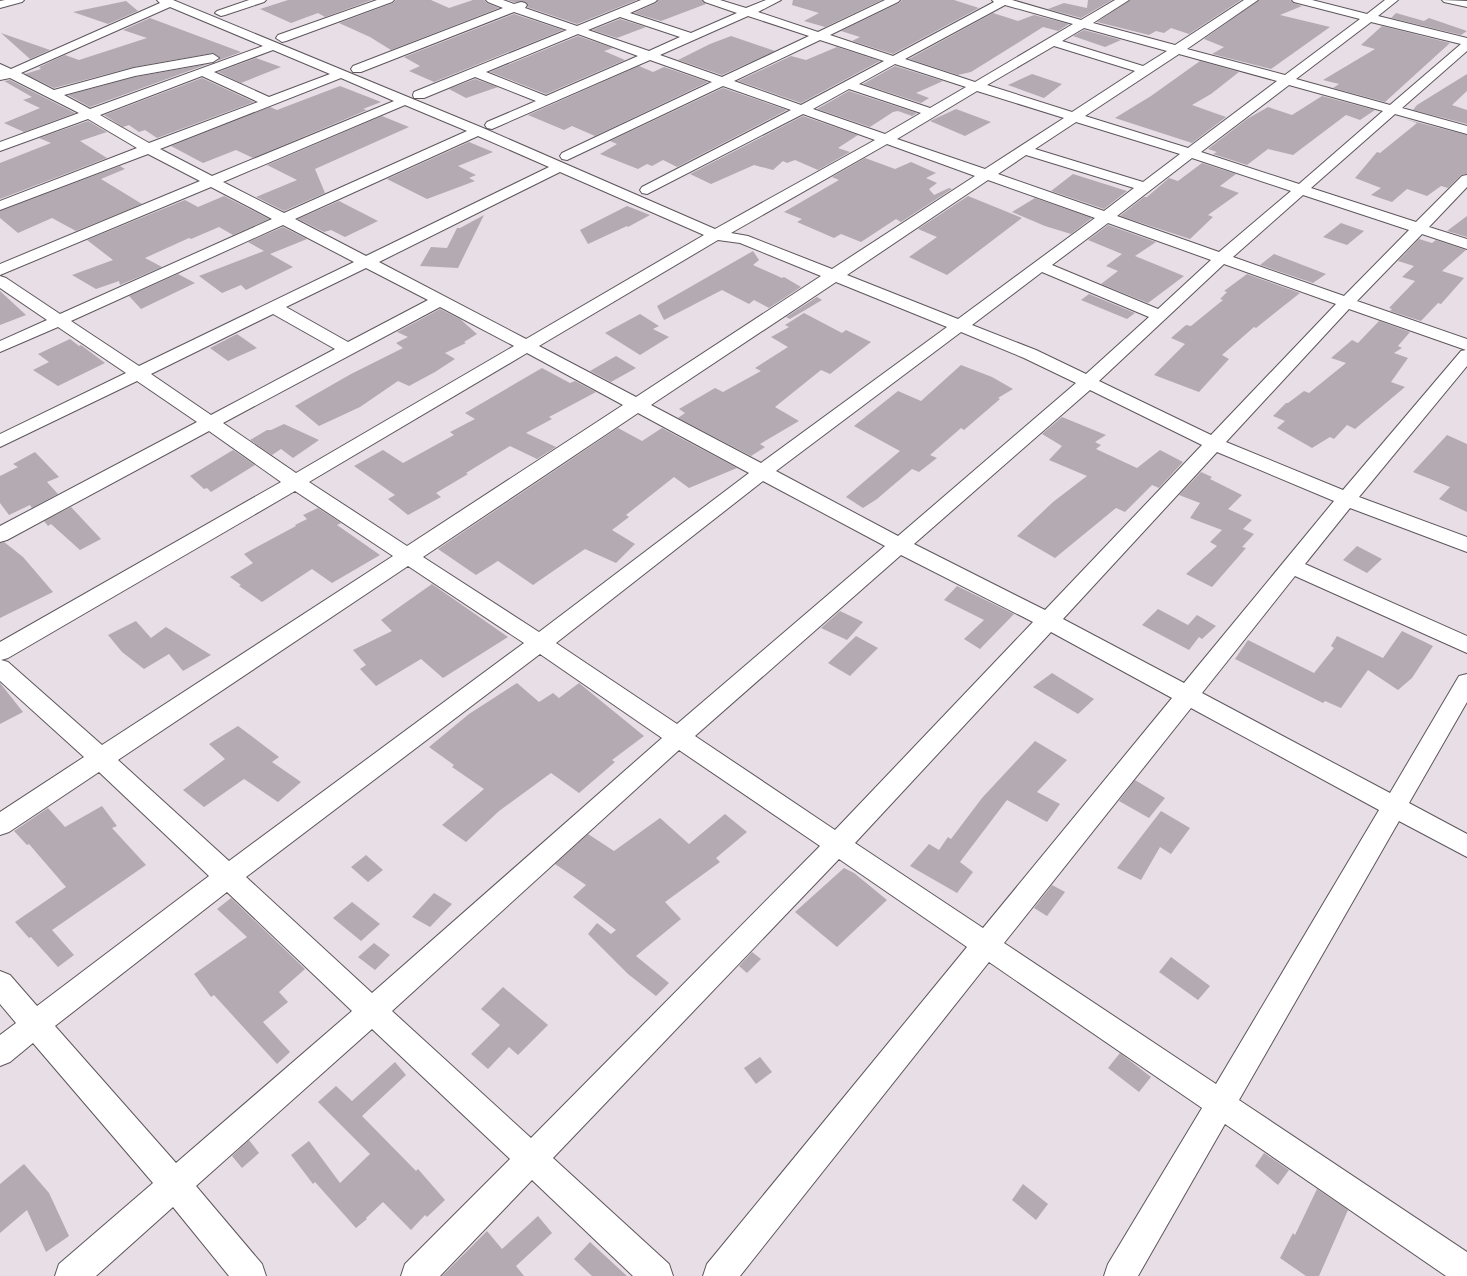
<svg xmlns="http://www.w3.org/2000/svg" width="1467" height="1276" font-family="Helvetica,sans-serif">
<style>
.building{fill:#b4aab2}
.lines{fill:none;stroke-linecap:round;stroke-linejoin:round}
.minor-casing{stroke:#5e565d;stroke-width:2}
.minor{fill:#fff;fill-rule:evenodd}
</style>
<rect width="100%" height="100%" fill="#e7dee6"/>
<g class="building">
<polygon points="288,0 372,0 325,17 318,13 291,23 260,9"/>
<polygon points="396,0 431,0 449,8 473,0 484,0 487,3 499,8 391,50 370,37 339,23 393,3"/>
<polygon points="507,0 637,0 577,24 527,7 528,5 525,2 514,2"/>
<polygon points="658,0 702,0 706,4 661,21 634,13 656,3"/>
<polygon points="793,0 882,0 825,27 804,21 819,13 792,5"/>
<polygon points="902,0 954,0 979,8 893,54 852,41 860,37 841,31 899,3"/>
<polygon points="1088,0 1112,0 1081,18 1048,9 1064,3 1087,8"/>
<polygon points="1130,0 1241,0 1189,34 1171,28 1164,33 1156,31 1149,35 1097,22"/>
<polygon points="1259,0 1290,0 1294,3 1302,6 1280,15 1330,27 1271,69 1212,54 1224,47 1204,39"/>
<polygon points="126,1 138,11 108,24 73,12"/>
<polygon points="993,13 1018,21 1034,15 1069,24 1058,31 1043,27 971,72 958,75 909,59"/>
<polygon points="1396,13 1424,21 1429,18 1467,31 1461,35 1391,18"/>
<polygon points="514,14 563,30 434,82 409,71 420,66 404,57"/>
<polygon points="150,18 241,52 217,61 220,58 213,53 134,67 54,88 25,74 41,69 39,67 65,55 79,60 147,38 123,30"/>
<polygon points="620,19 646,27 617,38 592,30"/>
<polygon points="1382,26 1450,43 1385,102 1333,88 1339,84 1323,80 1375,49 1361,45"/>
<polygon points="1084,30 1121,40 1105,47 1073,36"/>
<polygon points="1,33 50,50 30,59"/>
<polygon points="578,36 613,48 604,51 625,60 546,94 490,72"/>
<polygon points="731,36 775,51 722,75 678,60 710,44"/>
<polygon points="837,47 880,61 801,103 738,81 791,56 806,60"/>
<polygon points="256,58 281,67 241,83 218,72"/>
<polygon points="1200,61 1239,72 1211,94 1192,105 1226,117 1192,143 1115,118 1151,96"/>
<polygon points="208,64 90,107 68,95 135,77"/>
<polygon points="639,66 653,72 664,67 708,82 595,136 572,126 564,130 528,115"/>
<polygon points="895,66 943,81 916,93 929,98 921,103 863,84"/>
<polygon points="1032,74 1062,84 1044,98 1008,85"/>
<polygon points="1467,74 1467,91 1452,105 1467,110 1467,124 1413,110 1417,105"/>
<polygon points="202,78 254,102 157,138 145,130 139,132 129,125 123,127 104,115"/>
<polygon points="475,79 498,87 466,98 449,89"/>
<polygon points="10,80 75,113 24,132 4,123 40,108 23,100 32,97 4,81"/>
<polygon points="340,86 381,102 363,109 367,110 253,158 236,150 203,163 171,146 270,107 277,110"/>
<polygon points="723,88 787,110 677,167 663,160 652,166 647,164 638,169 600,154 617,144 610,141"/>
<polygon points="849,91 917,113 912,116 898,111 893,112 870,127 817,109"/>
<polygon points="1322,96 1375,110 1360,120 1346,115 1293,155 1268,149 1247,165 1213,154 1217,152 1208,149 1247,119 1268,107 1292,115"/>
<polygon points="956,109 991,122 965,136 930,121"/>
<polygon points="382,116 409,127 315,169 325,193 284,211 256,197 297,180 267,165"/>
<polygon points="803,116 858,135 838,148 850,152 818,170 795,160 787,163 783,161 773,170 754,165 711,184 690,174"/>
<polygon points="1405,119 1467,135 1467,174 1461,175 1448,188 1441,186 1427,196 1407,189 1392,202 1371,195 1381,188 1355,178 1377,152 1380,153 1417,123"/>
<polygon points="88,121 107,132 80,141 107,158 0,199 0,163 51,143 39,138"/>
<polygon points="469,142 493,152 458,166 476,175 469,178 475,181 427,199 387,179"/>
<polygon points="865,158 895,169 911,162 936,173 926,178 937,183 929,189 934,195 949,188 952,189 901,222 896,219 861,242 841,234 834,238 797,222 802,219 784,212 839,180 832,177"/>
<polygon points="1202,163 1236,174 1220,186 1239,193 1208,215 1213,217 1190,239 1120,216 1144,197 1147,197 1169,178 1178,181"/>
<polygon points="120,166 125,169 101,179 142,204 76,231 52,218 18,233 0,218 0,211"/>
<polygon points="1073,174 1127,191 1104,209 1051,191"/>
<polygon points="224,196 269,219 233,235 219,227 191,239 189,238 145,258 162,267 120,285 119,281 96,289 72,275 113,260 87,240 185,200 198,207"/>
<polygon points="968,196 1022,218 947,275 909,257 937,237 918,229"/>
<polygon points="1035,198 1092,218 1071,234 1045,226 1012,212"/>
<polygon points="339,201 378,221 345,237 331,230 324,232 298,219"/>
<polygon points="627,206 650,215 628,227 627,226 588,244 580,230"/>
<polygon points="484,215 458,268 420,266 431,247 447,248 457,228 460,228"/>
<polygon points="1467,216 1467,237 1447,231"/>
<polygon points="1341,223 1364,231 1347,245 1323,237"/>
<polygon points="1108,225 1156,242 1135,256 1184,276 1148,303 1101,284 1118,271 1106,266 1122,254 1088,240"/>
<polygon points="283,227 307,239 270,254 293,267 246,290 241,285 222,293 199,276 264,251 248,242"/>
<polygon points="1419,239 1432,243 1436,240 1466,250 1442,271 1464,278 1441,304 1438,303 1421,321 1390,311 1392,309 1389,308 1415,281 1402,277 1414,266 1398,261"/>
<polygon points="753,251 759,260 753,265 782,278 784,277 801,287 769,308 754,300 749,304 722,290 664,320 657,306"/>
<polygon points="1274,254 1326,274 1313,283 1260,265"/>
<polygon points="178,274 195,283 141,309 129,296"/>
<polygon points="1247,274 1300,293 1256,328 1254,327 1222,355 1229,359 1199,392 1154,375 1185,344 1171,338 1186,325 1191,326 1223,300 1220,299 1227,292 1224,291"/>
<polygon points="0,291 26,315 0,325"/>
<polygon points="1089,294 1135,313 1127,319 1081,300"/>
<polygon points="817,297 822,300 790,319 786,317"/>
<polygon points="440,309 460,319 477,334 464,342 466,343 445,353 455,359 435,372 409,386 398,381 360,407 319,426 295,406 351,374 403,348 396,343 408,337 397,332"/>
<polygon points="804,313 842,333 846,330 871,342 830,374 821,370 775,407 799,421 760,444 765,447 751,456 678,418 685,413 679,409 715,388 723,392 761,371 755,368 788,347 771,337 789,327 785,325"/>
<polygon points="640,314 659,326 653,329 669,337 640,355 605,333"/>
<polygon points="1379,321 1410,332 1398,346 1402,348 1394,353 1408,358 1391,382 1405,387 1355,429 1347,425 1334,439 1330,437 1312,448 1277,428 1285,421 1273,416 1286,403 1288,403 1304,391 1309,393 1346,363 1331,358 1352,340 1358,343"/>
<polygon points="237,334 257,348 228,361 210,348"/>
<polygon points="70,339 79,346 81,345 105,363 58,386 33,370 49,362 38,354"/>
<polygon points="616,356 636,368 611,382 590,371"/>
<polygon points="961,365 992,377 1013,389 998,398 1000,399 964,430 961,428 930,455 937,458 919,472 912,469 877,499 863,508 846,497 900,451 854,426 898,391 921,401"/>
<polygon points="542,368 570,383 575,381 596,392 549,417 552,419 526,433 556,447 537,459 510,446 466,473 468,474 436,493 441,497 408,515 388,499 395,495 354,466 383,450 403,463 454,435 450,432 475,419 465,413"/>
<polygon points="1062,417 1106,435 1095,442 1101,445 1096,449 1137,468 1160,450 1183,462 1159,488 1152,485 1125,512 1116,508 1055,558 1017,536 1053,502 1087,476 1049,460 1062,446 1042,434"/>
<polygon points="284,424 319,440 293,458 281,449 272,455 250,440 267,430 271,430"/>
<polygon points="618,428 642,441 662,428 737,468 689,488 674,477 626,515 629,517 612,530 635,544 616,563 585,549 533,585 498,561 476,575 438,549"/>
<polygon points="1447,435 1467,444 1467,512 1439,499 1450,487 1413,472"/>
<polygon points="233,450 255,465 211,492 207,488 204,489 190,476"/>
<polygon points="35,452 59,477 47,482 58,494 32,508 30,505 9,515 0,503 0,476 18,467 13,464"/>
<polygon points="1201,472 1212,477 1210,479 1242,495 1228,509 1252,520 1243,529 1254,534 1242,547 1246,548 1212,587 1186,574 1217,546 1210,542 1222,530 1190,518 1200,503 1179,495"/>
<polygon points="71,507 101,539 80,550 51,524 48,526 44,521"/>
<polygon points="318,508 341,523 337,525 380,555 332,583 312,569 262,602 239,586 241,585 230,577 253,563 244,554 296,526 295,525 307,519 303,515"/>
<polygon points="4,542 23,557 53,592 0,618 0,543"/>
<polygon points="1357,546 1382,559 1367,573 1343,560"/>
<polygon points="432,584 508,637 443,678 421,659 376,686 360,669 366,665 353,650 392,631 381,620"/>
<polygon points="957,586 1014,614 980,649 964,639 984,620 944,600"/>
<polygon points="1158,609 1188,625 1197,615 1216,626 1202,639 1199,637 1189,650 1142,625"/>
<polygon points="840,611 863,622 847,640 821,628"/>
<polygon points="136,621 151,638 166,627 211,655 183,671 169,654 144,669 122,652 108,635"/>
<polygon points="1402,631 1433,646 1412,678 1398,690 1368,670 1341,708 1325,701 1323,703 1235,659 1248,640 1314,673 1334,648 1331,646 1337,636 1383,658"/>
<polygon points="856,636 878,648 850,676 828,663"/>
<polygon points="1052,673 1094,699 1078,714 1033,687"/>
<polygon points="0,683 23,712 0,724"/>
<polygon points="517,683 539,702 553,693 559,698 579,683 644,736 612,760 615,762 579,793 551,773 499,811 466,842 442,825 484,789 452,767 454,765 429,747 469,714"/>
<polygon points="238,726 279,757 272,762 301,782 278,802 244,779 204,807 183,790 225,759 209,744"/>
<polygon points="1035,741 1067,760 1037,792 1060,804 1047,822 1007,800 960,862 973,872 957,893 910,866 929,844 939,850 948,837 951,839 982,798"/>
<polygon points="1135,780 1165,798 1149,818 1119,801"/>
<polygon points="102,806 117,826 112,828 146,865 52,930 74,955 58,967 31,937 29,938 15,922 66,887 29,844 27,845 14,831 48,808 65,827"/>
<polygon points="1161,811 1190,828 1171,854 1160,847 1141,880 1117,868"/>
<polygon points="725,814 747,832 716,858 720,862 665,902 681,919 636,956 669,983 656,996 628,974 588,934 597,923 611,934 616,930 573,897 586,885 555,864 588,834 614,851 660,818 689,844"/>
<polygon points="366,855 383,870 368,882 351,867"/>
<polygon points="844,868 854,873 887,900 837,947 795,912"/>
<polygon points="1052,885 1065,892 1047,916 1034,908"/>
<polygon points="434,893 452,904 430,927 412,917"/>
<polygon points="231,898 305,969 279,992 288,1002 263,1022 290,1052 277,1064 214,995 211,997 194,974 247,937 217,909"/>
<polygon points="352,902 380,924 361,941 333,918"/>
<polygon points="374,943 390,955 375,970 358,957"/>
<polygon points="752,952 761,959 747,973 739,966"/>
<polygon points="1171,957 1210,986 1198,1000 1159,972"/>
<polygon points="503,987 548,1025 518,1055 509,1047 488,1069 471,1054 500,1025 481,1009"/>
<polygon points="1120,1053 1151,1077 1139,1092 1108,1068"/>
<polygon points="760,1057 772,1072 756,1084 744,1068"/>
<polygon points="395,1062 406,1075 362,1116 416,1171 418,1169 445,1200 427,1217 425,1215 411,1230 383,1202 366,1218 367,1219 356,1228 315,1182 313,1184 291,1155 309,1141 340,1183 370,1154 318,1102 336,1086 352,1101"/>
<polygon points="249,1140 259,1153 242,1168 232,1156"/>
<polygon points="1264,1153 1289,1170 1278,1185 1255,1166"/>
<polygon points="24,1164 49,1193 69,1236 46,1252 27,1210 0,1233 0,1184"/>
<polygon points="1023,1184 1048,1204 1036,1220 1012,1200"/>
<polygon points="1317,1189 1348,1210 1319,1276 1306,1276 1280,1258 1293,1233 1295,1235"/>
<polygon points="538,1216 552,1233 516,1266 524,1276 442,1276 487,1231 502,1249"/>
<polygon points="590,1242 627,1276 592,1276 574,1259"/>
</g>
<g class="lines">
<defs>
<g id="minor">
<polygon points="5,0 24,0 22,2 0,8 0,1"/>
<path d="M157,0H173L483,128L715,229L875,140L803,114L647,194L642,193L640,190L642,187L791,110L723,86L567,160L562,159L560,156L562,153L712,82L650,60L492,129L487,128L485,125L487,122L536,101L475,77L424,98H414L413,95L414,92L567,30L514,12L361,72H353L351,69L353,66L503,8L488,2L486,0H503L514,4L521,2L525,3L527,5L525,8L577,26L641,0H657L655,2L630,13L691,33L737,13L705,2L703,0H720L746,8L766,0H781L758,12L818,32L885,0H900L898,2L830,35L893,56L994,2L992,0H1012L1081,20L1115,0H1129L1093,23L1175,45L1244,0H1258L1187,49L1285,75L1360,19L1294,2L1292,0H1312L1367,14L1385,0H1398L1378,16L1467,38V51L1402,108L1467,126V134L1395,114L1311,188L1416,222L1462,176L1467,175V187L1429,227L1467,239V249L1422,234L1357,301L1467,339V366L1359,497L1467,537V552L1350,508L1305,564L1467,636V653L1295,576L1202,693L1390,793L1459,676L1467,674V702L1409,803L1467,834V857L1399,821L1239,1100L1467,1252V1276H1446L1225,1124L1138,1276H1104L1108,1264L1202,1108L989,962L740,1276H703L707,1264L967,947L839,859L553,1158L669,1264L673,1276H633L532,1180L440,1276H401L405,1264L510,1159L372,1029L196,1186L262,1264L266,1276H229L173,1207L96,1276H55L59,1264L153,1183L33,1043L10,1062L0,1066V1035L16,1023L0,1004V971L10,975L37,1006L209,876L99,772L9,832L0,835V812L84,757L0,681V642L281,482L209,431L7,540L0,542V526L197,422L137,381L0,447V434L126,373L58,327L0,352V341L47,320L0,288V276L6,278L60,314L272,219L211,187L0,275V264L200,181L148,154L0,210V201L137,148L88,119L0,151V142L79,113L10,78L0,80V64L11,69L160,3ZM1005,5L1073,24L975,82L905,59ZM170,7L263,46L90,109L64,95L135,76L213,62L219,58L213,54L134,68L54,90L21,73ZM748,16L809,36L722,77L660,55ZM620,17L680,37L649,51L588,30ZM1371,22L1461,44L1390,105L1296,79ZM1084,28L1167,51L1143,66L1062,41ZM578,34L638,56L546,96L486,72ZM820,40L884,61L801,105L734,81ZM1054,46L1135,71L1072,112L987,85ZM273,50L330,74L269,97L214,72ZM1179,54L1277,81L1188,148L1085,116ZM895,64L966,87L930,108L859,84ZM202,76L258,102L149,143L100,115ZM341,78L394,101L212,176L160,149ZM1289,85L1383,111L1299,184L1201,152ZM849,89L921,113L885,134L813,109ZM977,91L1064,118L985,169L897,139ZM405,105L467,131L284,213L223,182ZM1076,122L1180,154L1143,182L1035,149ZM478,136L549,167L366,256L295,219ZM887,144L975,176L832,269L748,236L731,233ZM1026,155L1134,188L1104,211L998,174ZM1192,158L1291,191L1219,252L1117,216ZM560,172L704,235L526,339L379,262ZM988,180L1095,218L958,319L847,275ZM1303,195L1409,230L1344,296L1233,257ZM1108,223L1211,260L1158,309L1052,265ZM283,225L354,262L139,366L71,321ZM718,240L740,243L821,276L636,397L539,346ZM1224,264L1336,304L1211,435L1099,381ZM366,268L428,300L348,342L286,307ZM1042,272L1149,317L1086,374L1036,350L972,325ZM836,282L947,327L761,463L651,405ZM440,307L514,346L296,473L223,423ZM1349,309L1466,350L1461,351L1343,490L1226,442ZM273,314L335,349L211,415L151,374ZM961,332L1024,358L1076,383L898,536L776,471ZM527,353L623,405L407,546L309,482ZM1090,390L1202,445L1045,610L914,544ZM638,413L749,473L539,632L423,557ZM1217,452L1334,501L1184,683L1063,619ZM763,481L885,546L677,724L556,643ZM295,491L393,556L102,745L8,662L1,660L8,658ZM901,555L1033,622L835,830L695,736ZM408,566L524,643L229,861L118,760ZM1051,632L1172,698L983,928L855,843ZM540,654L662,738L372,993L246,877ZM1191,708L1379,810L1216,1084L1004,943ZM679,750L820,846L531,1138L392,1011ZM227,892L352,1011L176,1163L55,1026Z"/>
<polygon points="249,0 266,0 264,2 225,15 221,16 215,13 217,11"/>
<polygon points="377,0 394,0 392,2 286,41 282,42 276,38 278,35"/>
<polygon points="1442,0 1467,1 1467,7 1444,2"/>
</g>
</defs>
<use href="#minor" class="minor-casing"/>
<use href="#minor" class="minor"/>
</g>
</svg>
